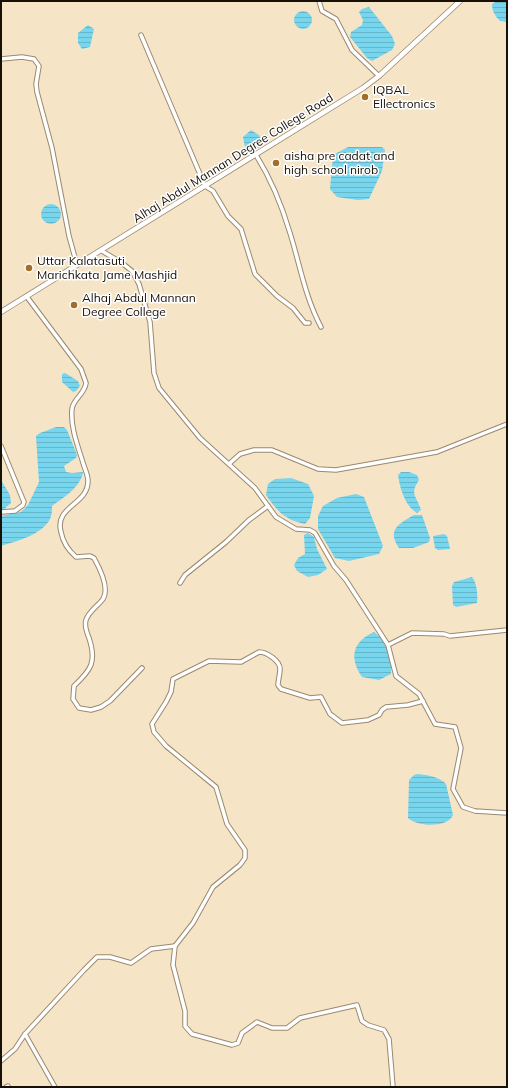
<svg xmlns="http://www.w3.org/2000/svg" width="508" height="1088" font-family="Mulish,sans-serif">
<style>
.water{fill:url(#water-rules)}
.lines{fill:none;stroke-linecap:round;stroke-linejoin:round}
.street-casing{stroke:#9a896e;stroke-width:5.5}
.secondary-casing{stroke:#9a896e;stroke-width:6}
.street{stroke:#fff;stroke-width:3.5}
.secondary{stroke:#fff;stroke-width:4.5}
.poi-dot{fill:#a36e27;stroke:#fff;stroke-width:1.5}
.labels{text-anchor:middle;stroke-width:3;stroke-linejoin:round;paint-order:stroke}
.poi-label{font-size:12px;fill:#161006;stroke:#fff;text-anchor:start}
.street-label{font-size:12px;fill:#161006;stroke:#fff}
</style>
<defs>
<pattern id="water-rules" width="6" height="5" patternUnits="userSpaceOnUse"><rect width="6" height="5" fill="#77d5ed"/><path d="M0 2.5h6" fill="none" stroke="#66b6ca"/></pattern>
</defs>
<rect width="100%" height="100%" fill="#f6e4c7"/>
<g class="water">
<path d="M497,1H507V22L500,21C495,16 492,11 492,4Z"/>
<polygon points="369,7 392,36 395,44 392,50 372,61 367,58 350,37 351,32 362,25 363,20 359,12 362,9"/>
<circle cx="303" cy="20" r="9"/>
<polygon points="88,25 94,29 90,47 82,49 78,43 78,33"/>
<polygon points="251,130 259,135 263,145 249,153 246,152 243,137"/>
<polygon points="348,147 382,147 385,150 382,171 369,199 358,200 337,197 330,189 333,155"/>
<circle cx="51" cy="214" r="10"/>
<polygon points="65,373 78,381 80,386 76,391 73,392 62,382 62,374"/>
<path d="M56,427H64L67,430L77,455L76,458L64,466L66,472L72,473L83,472C81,487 63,498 52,506C52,510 52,515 50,519C42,535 17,541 1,546V516L21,512L28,505L39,482L36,436L40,433Z"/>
<path d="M401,472H409L417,475L419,480C409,495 417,496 421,510L417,513C405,506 400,489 398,475Z"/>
<path d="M291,478L308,484L314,496L310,518L305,524C285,520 278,512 266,495L268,484L275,479Z"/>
<polygon points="1,480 10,495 11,503 3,510 1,509"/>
<polygon points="356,494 364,497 383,546 379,554 349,561 335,558 318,529 318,516 323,506 337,498"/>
<path d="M414,515H422L430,538L429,542L413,548H399C387,530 398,524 414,515Z"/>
<polygon points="308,533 314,537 317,549 327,569 318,575 308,577 297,571 294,565 298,558 305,554 304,535"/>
<polygon points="444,534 447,536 450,549 438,550 435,548 433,536"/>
<path d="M472,577C477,583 478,596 477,603L456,607L453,605L452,586L454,582Z"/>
<path d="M374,632C386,640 392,660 391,674L379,680L362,677C349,658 352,642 374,632Z"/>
<path d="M418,774C427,775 440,777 446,784L453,815C448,828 417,827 408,818L409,780L414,775Z"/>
</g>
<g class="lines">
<defs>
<g id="street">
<polyline points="319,1 322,11 336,19 352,50 379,76"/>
<polyline points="141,35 205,186 213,191 228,216 241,229 255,274 277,296 293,308 305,323 309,323"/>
<polyline points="1,59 22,57 34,59 39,66 36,84 37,92 52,148 69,236 77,265"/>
<path d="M256,155C271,179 282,206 290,233C300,265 305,297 321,327"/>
<polyline points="102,251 122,263 132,271 139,284 150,322 154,373 159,388 200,438 255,488 276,517 296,529 310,530 315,533 334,566 346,580 388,645 396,676 419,694 435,724 455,727 461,748 453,789 463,807 475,811 507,813"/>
<path d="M27,297L81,369L86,383C85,394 73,399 72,409C70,428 79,449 84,466C86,471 88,476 88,481C88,505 54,506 61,532C63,543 68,550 76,557L90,556L94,558C99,567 110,588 103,599C98,606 89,611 86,620C84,626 87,633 89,638C97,662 91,670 74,686L73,699L79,708L91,710L101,707L110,701L142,668"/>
<polyline points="1,446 24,502 23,505 15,511 1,512"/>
<polyline points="230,463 240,454 254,450 272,450 318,469 336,470 437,452 507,424"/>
<polyline points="180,583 185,575 226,542 249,520 268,506"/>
<polyline points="388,645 412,633 444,634 450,636 507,630"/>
<polyline points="25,1034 55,1087"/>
<polyline points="1,1061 15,1049 25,1034 84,970 97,957 110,957 131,963 151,949 175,946"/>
<polyline points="6,1087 8,1086"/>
<path d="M393,1087L389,1039L384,1030L368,1025L362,1021L357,1005L300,1018L287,1028H272L257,1022L242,1033L238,1043L232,1045L192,1034L185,1026V1011L173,965L175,946L193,923L213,887L240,865L245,858V850L227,824L216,787L166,746L154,732L152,724L166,702L171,692L173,679L209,661L241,662L259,652C267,652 280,661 280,669C280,675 278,680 278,685L281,689L310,698L321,697L330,714L342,723L368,720L379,715L382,710L386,707L408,705L423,701"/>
</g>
<polyline id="secondary" points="1,312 363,88 379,76 460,1"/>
</defs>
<use href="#street" class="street-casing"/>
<use href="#secondary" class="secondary-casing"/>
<use href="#street" class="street"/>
<use href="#secondary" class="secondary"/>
</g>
<g class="poi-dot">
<circle cx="365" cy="97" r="4"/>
<circle cx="276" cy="163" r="4"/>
<circle cx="29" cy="268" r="4"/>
<circle cx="74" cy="305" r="4"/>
</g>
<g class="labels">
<g class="poi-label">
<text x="373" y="94">IQBAL<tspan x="373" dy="14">Ellectronics</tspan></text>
<text x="284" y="160">aisha pre cadat and<tspan x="284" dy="14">high school nirob</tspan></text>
<text x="37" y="265">Uttar Kalatasuti<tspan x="37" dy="14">Marichkata Jame Mashjid</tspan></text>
<text x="82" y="302">Alhaj Abdul Mannan<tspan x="82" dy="14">Degree College</tspan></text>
</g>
<g class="street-label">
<text transform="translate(233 158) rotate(-32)" y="4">Alhaj Abdul Mannan Degree College Road</text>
</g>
</g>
<rect width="508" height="1088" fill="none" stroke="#161006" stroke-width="4"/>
</svg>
